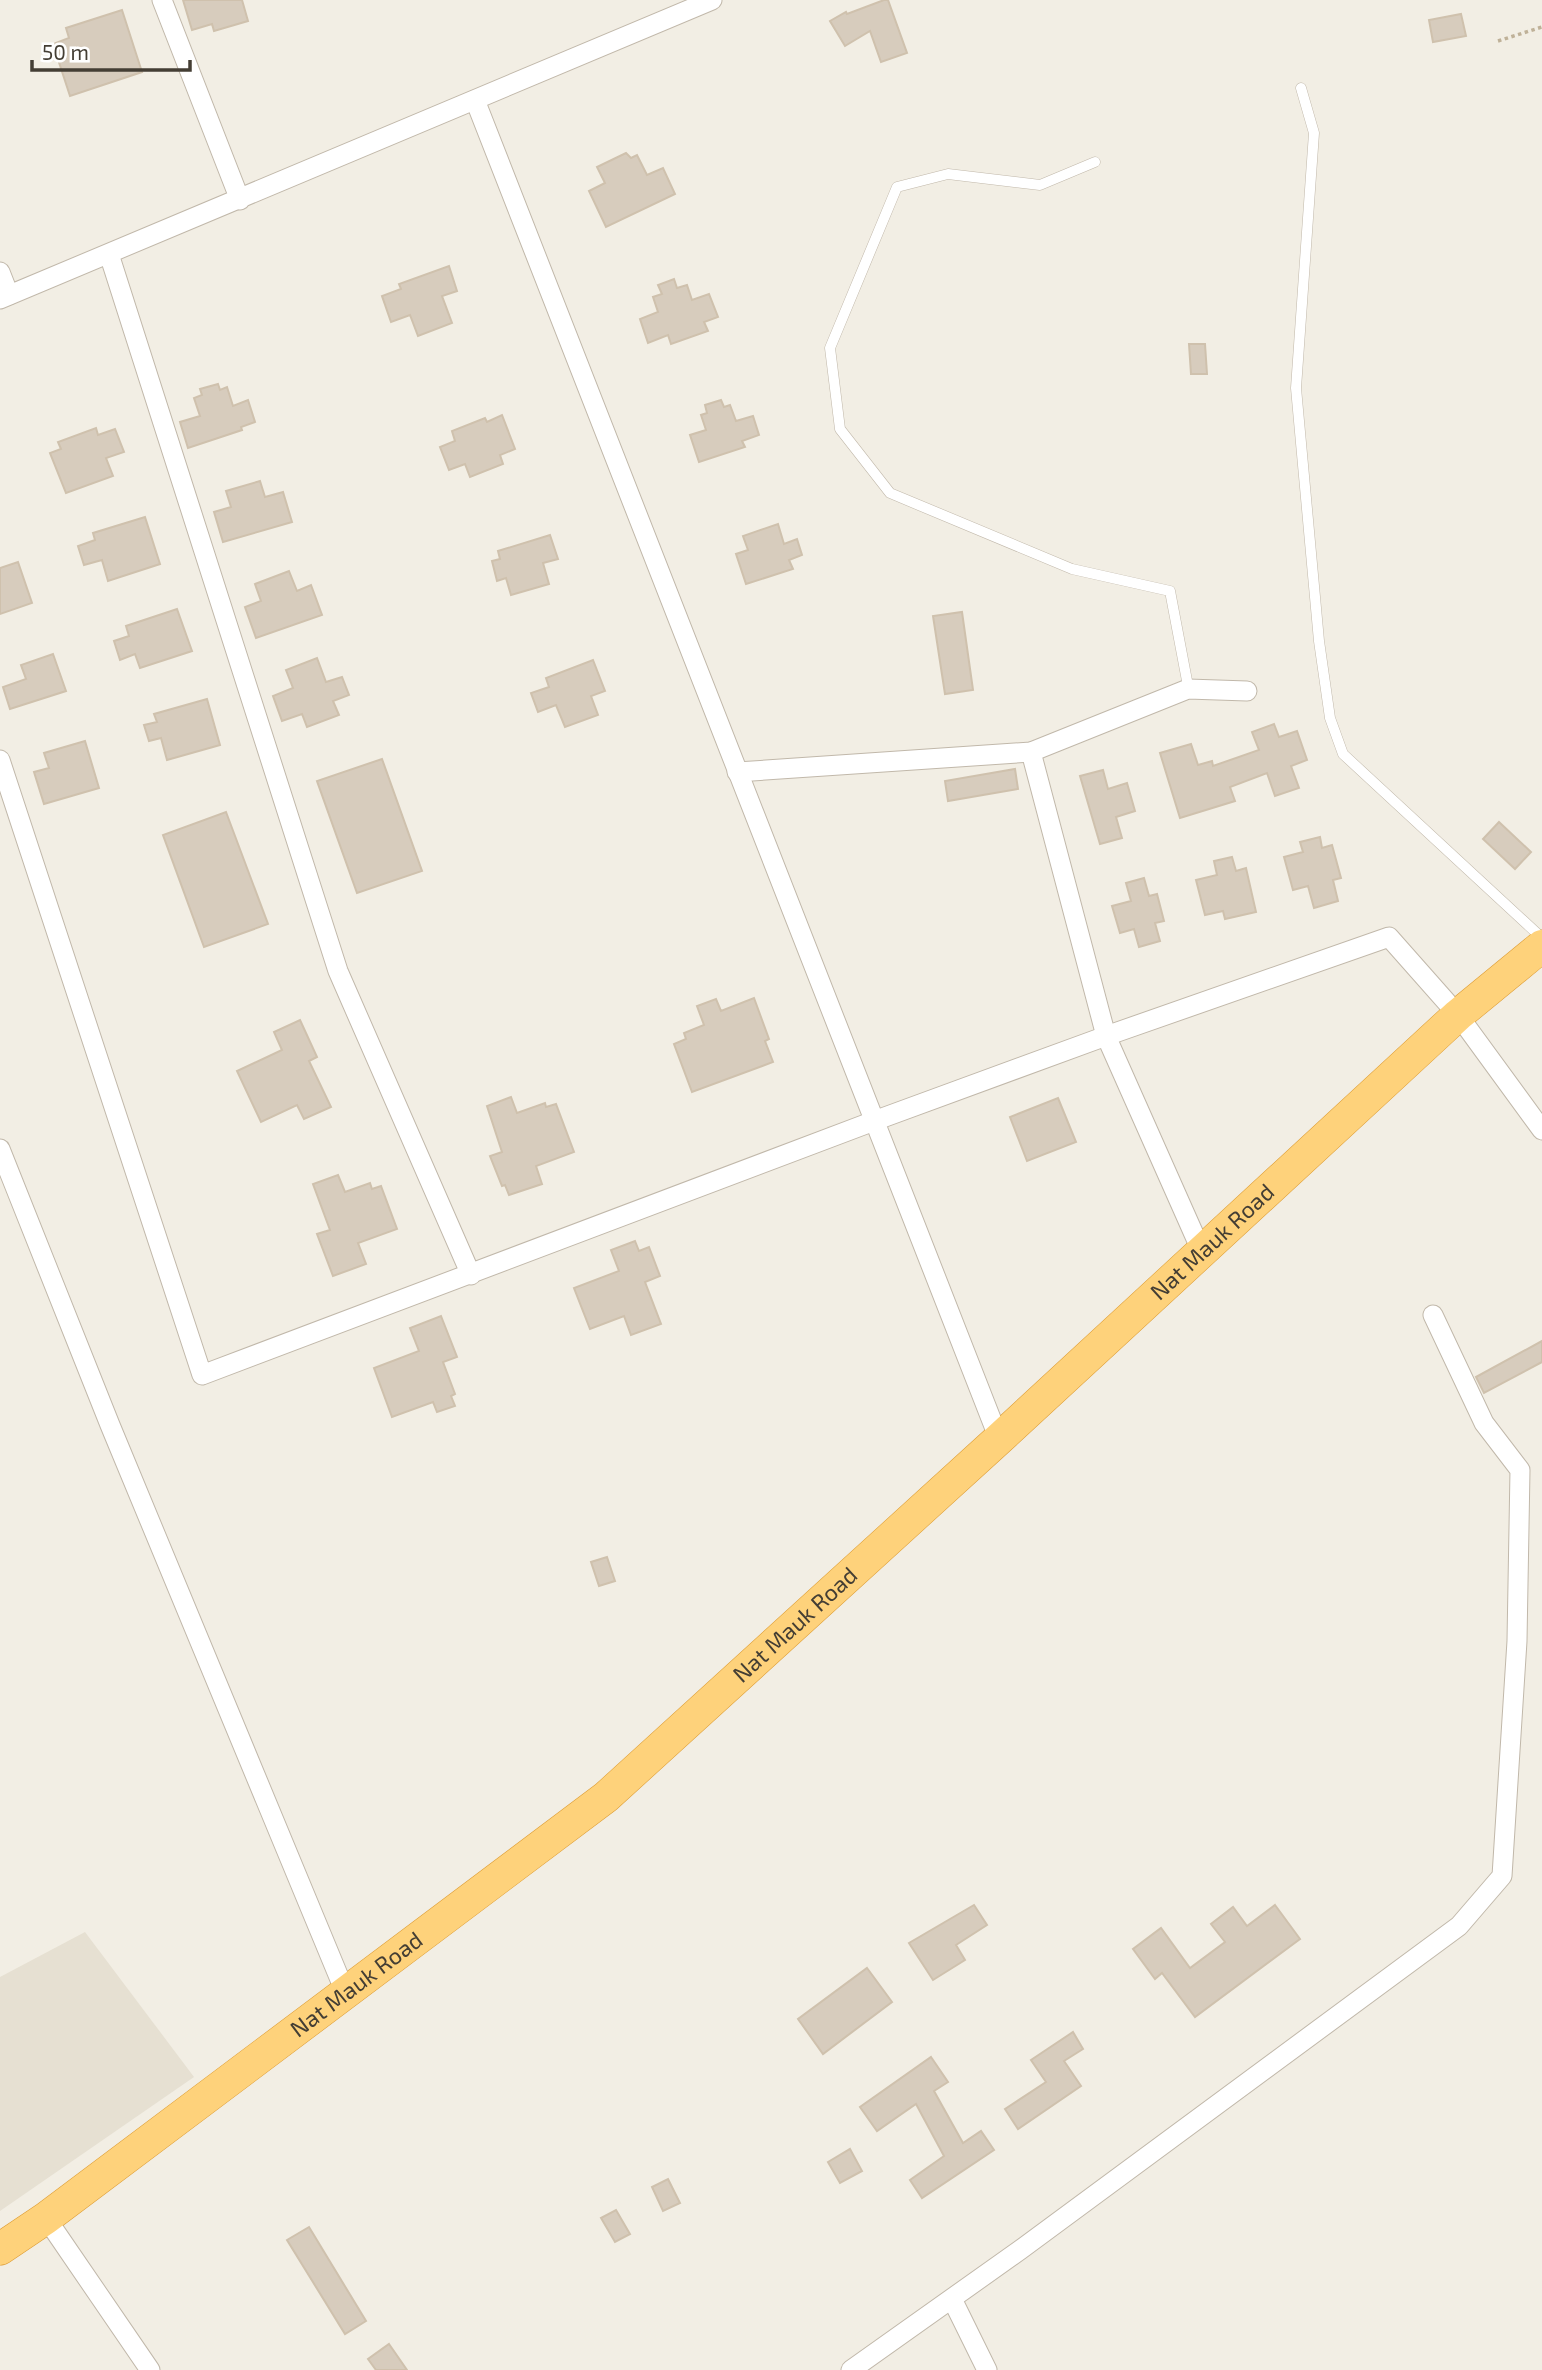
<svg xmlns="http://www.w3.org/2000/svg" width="1542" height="2370" font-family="'Exo 2',sans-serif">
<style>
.residential{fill:#e6e0d2}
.building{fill:#d7ccbd;stroke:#cfc1ad;stroke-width:2}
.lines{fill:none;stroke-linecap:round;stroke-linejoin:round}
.service-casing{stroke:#c1b8aa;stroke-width:11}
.minor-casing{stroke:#c1b8aa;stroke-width:21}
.trunk-casing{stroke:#dd9c34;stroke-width:33}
.path{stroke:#bfb198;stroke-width:3.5;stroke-dasharray:3.5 3.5;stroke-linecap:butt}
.service{stroke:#fff;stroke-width:10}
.minor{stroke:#fff;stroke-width:19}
.trunk{stroke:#fed27b;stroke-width:32}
.labels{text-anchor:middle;stroke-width:5;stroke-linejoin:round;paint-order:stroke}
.street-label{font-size:23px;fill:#443e34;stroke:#fff}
</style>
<rect width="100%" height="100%" fill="#f2eee4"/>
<polygon class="residential" points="85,1932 194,2077 0,2211 0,1977"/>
<g class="building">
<polygon points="183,0 242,0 248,21 214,31 212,24 192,30"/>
<polygon points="884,0 888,0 907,53 881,62 870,31 845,46 830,21 846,12 847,14"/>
<polygon points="122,10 142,72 70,96 53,44 69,38 66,28"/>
<polygon points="1461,14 1466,36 1433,42 1429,20"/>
<polygon points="626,153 631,158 637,155 647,175 663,168 675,194 606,227 589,191 605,183 597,167"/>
<polygon points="449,266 457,291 442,296 452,323 418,336 410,315 391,322 382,296 401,289 399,284"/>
<polygon points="674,279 677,288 687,285 692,300 709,294 718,317 704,322 708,331 671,344 668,335 648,343 640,319 658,312 653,297 662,294 658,285"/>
<polygon points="1189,344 1205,344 1207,374 1191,374"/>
<polygon points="218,384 220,390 227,387 233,406 248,400 255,422 241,427 242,430 188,448 180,422 200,416 194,398 202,395 200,389"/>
<polygon points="721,400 724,407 730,405 736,421 753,416 759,435 742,441 745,447 699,462 690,435 706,430 701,415 707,413 705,405"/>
<polygon points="502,415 515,449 500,455 503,464 470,477 465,464 449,470 440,447 455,441 452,431 485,418 487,422"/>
<polygon points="96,428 98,435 115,429 124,452 106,458 113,476 66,493 50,453 61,449 58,442"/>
<polygon points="260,481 265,497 283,492 292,522 223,542 214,512 231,507 226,491"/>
<polygon points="145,517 160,564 108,581 102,560 84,565 78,546 95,540 93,533"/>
<polygon points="778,524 784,544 797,539 802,555 789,560 793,569 746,584 736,554 748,550 743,536"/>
<polygon points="550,535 558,559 543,563 549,584 511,595 506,578 497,581 492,561 500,559 498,551"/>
<polygon points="18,562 32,603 0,614 0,568"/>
<polygon points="289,571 297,591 311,585 322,615 256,638 245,607 261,601 255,584"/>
<polygon points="177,609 192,651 140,668 135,654 120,660 114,641 129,636 126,626"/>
<polygon points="962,612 973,690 945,694 933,616"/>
<polygon points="53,654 66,691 10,709 3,687 26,679 21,665"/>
<polygon points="317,658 326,682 342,677 349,695 333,701 339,715 307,727 302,714 282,721 273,696 293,688 286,670"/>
<polygon points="593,660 605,691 591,696 598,715 565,727 556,705 538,712 531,693 549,687 546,678"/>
<polygon points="207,699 220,745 167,760 161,738 149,741 144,725 157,722 154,714"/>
<polygon points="1274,724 1279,737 1297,731 1307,760 1291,766 1299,788 1275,796 1267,773 1230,787 1235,801 1180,818 1160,753 1191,744 1198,765 1212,761 1213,766 1259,750 1252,732"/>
<polygon points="85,741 99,788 44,804 34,772 49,768 44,753"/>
<polygon points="382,759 422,871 357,893 317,781"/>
<polygon points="1015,769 1018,789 948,801 945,781"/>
<polygon points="1103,770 1108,789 1127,783 1135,811 1116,817 1122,838 1100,844 1080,776"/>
<polygon points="226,812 268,924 204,947 163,835"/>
<polygon points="1499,822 1531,852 1515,869 1483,839"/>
<polygon points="1320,837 1322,848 1332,845 1341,878 1333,880 1338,901 1314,908 1308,886 1293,890 1284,857 1303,852 1300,842"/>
<polygon points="1232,857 1236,871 1246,868 1256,912 1225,919 1223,911 1205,915 1196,880 1217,875 1214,861"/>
<polygon points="1144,878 1149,896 1157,894 1164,921 1155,923 1160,941 1139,947 1134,929 1120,933 1112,906 1131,901 1126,883"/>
<polygon points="754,998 769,1039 765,1041 773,1062 692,1092 674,1044 686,1039 684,1033 704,1025 697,1006 716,999 721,1011"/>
<polygon points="300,1020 317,1057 309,1061 331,1107 304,1119 297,1105 261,1122 237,1071 282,1050 274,1032"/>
<polygon points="511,1097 517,1113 545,1103 546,1107 556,1104 574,1152 536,1166 542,1184 509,1195 505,1185 502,1186 490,1156 502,1152 487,1106"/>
<polygon points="1058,1098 1076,1142 1027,1161 1010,1117"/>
<polygon points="338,1175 345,1192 370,1183 372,1189 381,1186 397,1229 358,1243 366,1264 333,1276 317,1234 330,1230 313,1184"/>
<polygon points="635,1241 639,1251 649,1247 660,1276 645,1282 661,1324 631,1335 624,1316 590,1329 574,1288 619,1271 611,1250"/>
<polygon points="441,1316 457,1357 443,1362 455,1394 451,1396 455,1406 437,1412 433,1402 392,1417 374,1368 419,1351 410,1328"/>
<polygon points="1542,1341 1542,1362 1484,1393 1476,1377"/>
<polygon points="607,1557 615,1581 599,1586 591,1562"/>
<polygon points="974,1905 987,1925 956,1945 965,1960 933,1980 909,1943"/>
<polygon points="1275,1905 1300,1939 1195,2017 1162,1973 1155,1979 1133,1949 1161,1928 1190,1968 1225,1942 1211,1924 1233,1907 1247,1926"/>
<polygon points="867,1968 892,2002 823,2054 798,2019"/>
<polygon points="1073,2032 1083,2049 1064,2061 1081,2086 1018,2129 1005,2109 1046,2082 1031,2060"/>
<polygon points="931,2057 948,2082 934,2091 963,2143 981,2131 994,2150 922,2198 910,2180 944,2156 916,2104 877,2131 860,2107"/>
<polygon points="850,2149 862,2171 840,2183 828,2162"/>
<polygon points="668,2179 680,2203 663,2211 652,2187"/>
<polygon points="616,2210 630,2234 615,2242 601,2218"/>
<polygon points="309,2227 366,2321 345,2334 287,2240"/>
<polygon points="389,2344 407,2370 376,2370 368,2359"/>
</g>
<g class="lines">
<defs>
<g id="service">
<polyline points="1301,88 1314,133 1296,388 1319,641 1330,718 1343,754 1542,938"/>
<polyline points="1095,162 1040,185 948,174 897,187 830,348 840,429 890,493 1072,569 1170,591 1188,686"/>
</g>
<g id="minor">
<polyline points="162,0 240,200"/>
<polyline points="475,100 999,1439"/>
<polyline points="109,254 338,971 471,1275"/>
<polyline points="0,272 9,295"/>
<polyline points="0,299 712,0"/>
<polyline points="1031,752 1106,1036 1201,1250"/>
<polyline points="0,760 202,1375 874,1121 1106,1036 1389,937 1458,1015 1542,1130"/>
<polyline points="737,772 1031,752 1188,689 1247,691"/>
<polyline points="0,1149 110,1425 346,1994"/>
<polyline points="46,2218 150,2370"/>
<polyline points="952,2299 987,2370"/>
<polyline points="851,2370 1020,2250 1459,1926 1502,1876 1517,1641 1520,1470 1484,1423 1433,1315"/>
</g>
<g id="trunk">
<path id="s1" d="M0,2249L46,2218L606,1797L999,1439L1458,1015L1542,946"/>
</g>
</defs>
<use href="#service" class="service-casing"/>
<use href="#minor" class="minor-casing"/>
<use href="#trunk" class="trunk-casing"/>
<polyline class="path" points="1498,41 1542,27"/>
<use href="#service" class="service"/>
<use href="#minor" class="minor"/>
<use href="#trunk" class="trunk"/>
</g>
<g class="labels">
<g class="street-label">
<text dy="8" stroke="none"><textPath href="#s1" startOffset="1578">Nat Mauk Road</textPath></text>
<text dy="8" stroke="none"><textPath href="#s1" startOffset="1012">Nat Mauk Road</textPath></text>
<text dy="8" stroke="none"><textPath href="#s1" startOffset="444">Nat Mauk Road</textPath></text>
</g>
</g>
<path d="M32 60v10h158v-10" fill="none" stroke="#443e34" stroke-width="3.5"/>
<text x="42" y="60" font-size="21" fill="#443e34" stroke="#ffffff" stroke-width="5" paint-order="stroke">50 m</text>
</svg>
